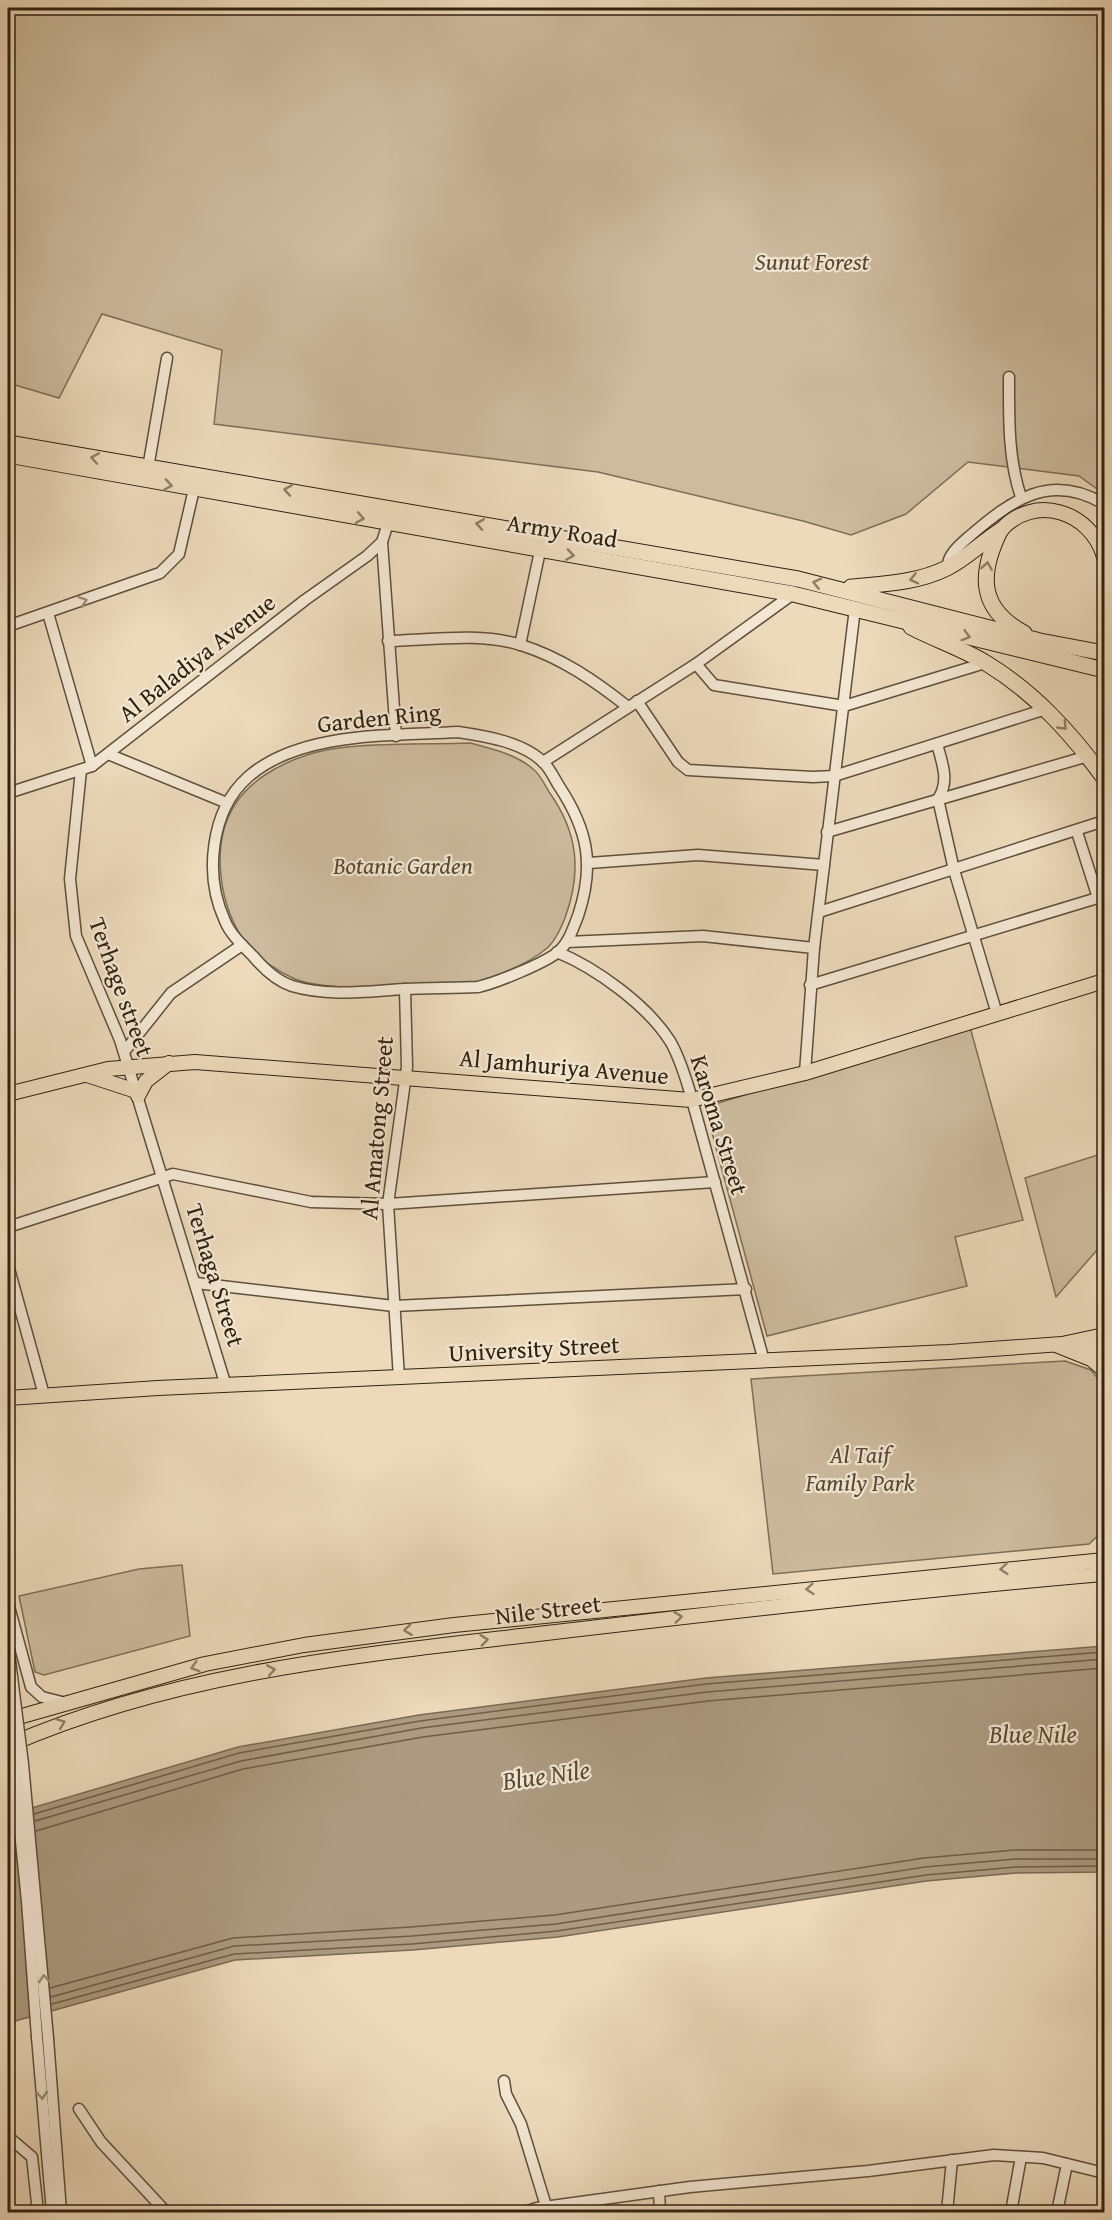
<svg xmlns="http://www.w3.org/2000/svg" width="1112" height="2220" font-family="'Gentium Book Plus',serif">
<style>
.green{fill:#ccbb9e;stroke:#7e6e56;stroke-width:1.5}
.water{fill:#ac9b81;stroke:#7a6a53;stroke-width:1.5}
.lines{fill:none;stroke-linecap:round;stroke-linejoin:round}
.shore{stroke:#6e5e48;stroke-width:1.5}
.minor-casing{stroke:#5f4f3a;stroke-width:13}
.major-casing{stroke:#30210f;stroke-width:16}
.highway-casing{stroke:#30210f;stroke-width:17}
.minor{stroke:#f3e7d3;stroke-width:10}
.major{stroke:#ecdabb;stroke-width:14}
.highway{stroke:#ecdabb;stroke-width:15}
.minor-bridge-casing{stroke:#5f4f3a;stroke-width:13;stroke-linecap:butt}
.minor-bridge{stroke:#f3e7d3;stroke-width:10}
.oneway{stroke:#8e7e65}
.oneway2{stroke:#9b8e7b}
.labels{text-anchor:middle;stroke-width:4.5;stroke-linejoin:round;paint-order:stroke}
.park-label{font-size:24px;font-style:italic;fill:#574833;stroke:#f3e7d3}
.street-label{font-size:24px;fill:#30210f;stroke:#f3e7d3}
.water-label{font-size:26px;font-style:italic;fill:#5b4c37;stroke:#f3e7d3}
</style>
<rect width="100%" height="100%" fill="#ecdabb"/>
<filter id="stains"><feTurbulence type="fractalNoise" baseFrequency=".00333" numOctaves="4"/><feColorMatrix values="0 0 0 0 .2 0 0 0 0 .09 0 0 0 0 .02 0 0 0 .5 -.17"/></filter>
<radialGradient id="worn" r=".72"><stop offset=".6" stop-color="#630" stop-opacity="0"/><stop offset="1" stop-color="#630" stop-opacity=".3"/></radialGradient>
<g class="green">
<polygon points="8,8 1104,8 1104,494 1079,476 968,462 906,514 851,535 803,521 598,472 214,424 222,350 102,314 59,398 8,383"/>
<path d="M470,743C492,749 516,754 533,769C540,774 545,785 549,792C578,832 582,872 565,918C561,928 555,942 546,949C524,967 494,977 467,984C424,985 332,994 295,979C279,972 257,958 247,944C219,910 210,845 234,806C249,781 279,764 307,755C349,741 423,745 470,743Z"/>
<polygon points="970,1027 1023,1220 955,1237 967,1286 767,1336 705,1107"/>
<polygon points="1104,1153 1104,1242 1056,1297 1025,1178"/>
<polygon points="1065,1361 1091,1370 1104,1386 1104,1530 1089,1544 773,1574 751,1379"/>
<polygon points="182,1565 190,1636 44,1675 35,1672 19,1596 139,1569"/>
</g>
<polygon class="water" points="1104,1646 1104,1872 1016,1873 926,1881 558,1937 413,1950 235,1960 8,2023 8,1815 238,1747 419,1715 706,1678"/>
<g class="lines">
<g class="shore">
<polyline points="34,1814 239,1753 420,1721 706,1684 1104,1652"/>
<polyline points="35,1821 241,1761 421,1728 707,1692 1104,1659"/>
<polyline points="36,1831 243,1769 423,1737 708,1701 1104,1668"/>
<polyline points="50,1988 233,1938 411,1927 555,1915 924,1858 1015,1850 1104,1850"/>
<polyline points="51,1997 234,1946 412,1936 556,1924 925,1867 1015,1859 1104,1859"/>
<polyline points="52,2004 234,1954 412,1944 557,1931 926,1875 1016,1867 1104,1866"/>
</g>
<defs>
<g id="minor">
<path d="M1009,377C1009,417 1008,459 1021,497"/>
<polyline points="148,468 167,358"/>
<polyline points="382,542 396,736"/>
<path d="M948,568C946,555 962,543 971,535C1012,500 1050,472 1104,504"/>
<polyline points="48,613 92,766"/>
<polyline points="8,626 160,573 179,554 194,489"/>
<path d="M388,641C431,640 480,632 521,645C562,658 595,681 628,707"/>
<polyline points="520,645 540,551"/>
<polyline points="696,664 714,685 844,706 985,663"/>
<polyline points="637,701 678,762 688,770 813,777 834,776 1046,709"/>
<path d="M458,732C485,736 524,742 544,763C550,769 554,778 559,786C588,830 595,865 578,916C573,928 569,943 558,952C545,963 496,983 478,987C454,988 430,988 405,989C368,991 329,997 292,986C277,981 263,968 253,956C243,946 230,934 225,921C204,876 210,811 248,777C300,731 393,736 458,732Z"/>
<path d="M937,744C942,763 950,781 938,799L954,870L997,1014"/>
<polyline points="108,754 227,803"/>
<polyline points="543,762 696,664 793,594"/>
<polyline points="81,770 70,879 76,936 120,1040 226,1386"/>
<polyline points="8,793 92,766 305,600 367,556 382,542 388,523"/>
<polyline points="827,832 1088,756"/>
<polyline points="1077,832 1098,898"/>
<polyline points="589,863 698,855 824,865"/>
<polyline points="819,912 1104,821"/>
<polyline points="567,942 703,936 814,948"/>
<path d="M557,952C596,968 647,1005 670,1041C679,1056 684,1073 689,1089L764,1361"/>
<polyline points="810,985 1104,896"/>
<polyline points="124,1052 171,993 242,945"/>
<polyline points="805,1073 814,948 855,608"/>
<polyline points="8,1227 173,1174 311,1202 388,1204 715,1182"/>
<polyline points="8,1265 44,1395"/>
<polyline points="196,1283 394,1306 746,1289"/>
<polyline points="399,1378 388,1204 407,1067 405,989"/>
<polyline points="8,1603 31,1687 42,1697 66,1703"/>
<polyline points="37,2037 52,2212"/>
<polyline points="48,2038 61,2212"/>
<polyline points="504,2081 506,2094 521,2124 546,2206"/>
<polyline points="79,2109 101,2142 166,2212"/>
<polyline points="8,2140 12,2140 32,2157 38,2212"/>
<polyline points="659,2191 660,2212"/>
<polyline points="525,2212 537,2208 690,2187 868,2171 994,2155 1043,2158 1104,2173"/>
<polyline points="947,2212 952,2160"/>
<polyline points="1011,2212 1021,2157"/>
<polyline points="1057,2212 1067,2164"/>
</g>
<g id="major">
<path d="M1001,530C1034,493 1091,511 1104,557"/>
<polyline points="87,1075 136,1091"/>
<polyline points="8,1094 108,1069 195,1062 691,1100 805,1073 1104,981"/>
<polyline points="138,1096 146,1081 169,1063"/>
<polyline points="1056,1345 1091,1359 1104,1370"/>
<polyline points="1076,1345 1090,1346 1104,1352"/>
<polyline points="8,1398 158,1388 949,1352 1062,1344 1104,1335"/>
<polyline points="8,1720 205,1664 304,1645 454,1625 1104,1560"/>
<path d="M9,1745C176,1672 359,1655 538,1634C726,1612 915,1590 1104,1574"/>
</g>
<g id="highway">
<polyline points="8,443 798,579 1040,641 1104,653"/>
<polyline points="8,455 793,594 1104,670"/>
<path d="M1000,531C980,572 977,608 1024,633"/>
<path d="M851,587C883,584 917,583 947,568C967,558 982,542 1001,530"/>
<path d="M911,627C936,640 963,649 986,663C1035,693 1071,733 1104,778"/>
</g>
</defs>
<use href="#minor" class="minor-casing"/>
<use href="#major" class="major-casing"/>
<use href="#highway" class="highway-casing"/>
<use href="#minor" class="minor"/>
<use href="#major" class="major"/>
<use href="#highway" class="highway"/>
<defs>
<g id="minor-bridge">
<polyline points="8,1645 23,1764 48,2038"/>
<polyline points="8,1712 27,1901 37,2037"/>
</g>
</defs>
<use href="#minor-bridge" class="minor-bridge-casing"/>
<use href="#minor-bridge" class="minor-bridge"/>
</g>
<defs><path id="oneway-chevron" d="M-2-3.5L2.5 0L-2 3.5" fill="none" stroke-width="1.6" stroke-linecap="round" stroke-linejoin="round" transform="scale(1.5)"/></defs>
<g class="oneway">
<use href="#oneway-chevron" transform="translate(95 458) rotate(-170)"/>
<use href="#oneway-chevron" transform="translate(168 485) rotate(9)"/>
<use href="#oneway-chevron" transform="translate(288 490) rotate(-170)"/>
<use href="#oneway-chevron" transform="translate(360 518) rotate(10)"/>
<use href="#oneway-chevron" transform="translate(480 524) rotate(-170)"/>
<use href="#oneway-chevron" transform="translate(570 555) rotate(9)"/>
<use href="#oneway-chevron" transform="translate(987 566) rotate(-81)"/>
<use href="#oneway-chevron" transform="translate(914 579) rotate(167)"/>
<use href="#oneway-chevron" transform="translate(817 583) rotate(-167)"/>
<use href="#oneway-chevron" transform="translate(966 636) rotate(16)"/>
<use href="#oneway-chevron" transform="translate(1063 726) rotate(46)"/>
<use href="#oneway-chevron" transform="translate(1004 1569) rotate(175)"/>
<use href="#oneway-chevron" transform="translate(810 1589) rotate(175)"/>
<use href="#oneway-chevron" transform="translate(678 1617) rotate(-7)"/>
<use href="#oneway-chevron" transform="translate(408 1630) rotate(173)"/>
<use href="#oneway-chevron" transform="translate(484 1640) rotate(-6)"/>
<use href="#oneway-chevron" transform="translate(195 1667) rotate(164)"/>
<use href="#oneway-chevron" transform="translate(271 1670) rotate(-10)"/>
<use href="#oneway-chevron" transform="translate(61 1723) rotate(-21)"/>
</g>
<g class="oneway2">
<use href="#oneway-chevron" transform="translate(83 601) rotate(-19)"/>
<use href="#oneway-chevron" transform="translate(44 1979) rotate(-94)"/>
<use href="#oneway-chevron" transform="translate(42 2095) rotate(86)"/>
</g>
<g class="labels">
<g class="park-label">
<text x="812" y="270">Sunut Forest</text>
<text x="403" y="874">Botanic Garden</text>
<text x="860" y="1463">Al Taif<tspan x="860" dy="28">Family Park</tspan></text>
</g>
<g class="street-label">
<text transform="translate(562 531) rotate(9)" y="8">Army Road</text>
<text transform="translate(197 658) rotate(-38)" y="8">Al Baladiya Avenue</text>
<text transform="translate(379 718) rotate(-6)" y="8">Garden Ring</text>
<text transform="translate(121 987) rotate(70)" y="8">Terhage street</text>
<text transform="translate(564 1067) rotate(5)" y="8">Al Jamhuriya Avenue</text>
<text transform="translate(719 1125) rotate(73)" y="8">Karoma Street</text>
<text transform="translate(377 1128) rotate(-85)" y="8">Al Amatong Street</text>
<text transform="translate(215 1275) rotate(73)" y="8">Terhaga Street</text>
<text transform="translate(534 1349) rotate(-3)" y="8">University Street</text>
<text transform="translate(548 1610) rotate(-7)" y="8">Nile Street</text>
</g>
<g class="water-label">
<text x="1033" y="1743">Blue Nile</text>
<text transform="translate(546 1775) rotate(-8)" y="9">Blue Nile</text>
</g>
</g>
<rect width="1112" height="2220" fill="none" stroke="#ecdabb" stroke-width="30"/>
<rect x="9" y="9" width="1094" height="2202" fill="none" stroke="#30210f" stroke-width="3"/>
<rect x="15" y="15" width="1082" height="2190" fill="none" stroke="#30210f" stroke-width="1.5"/>
<rect width="100%" height="100%" filter="url(#stains)"/>
<rect width="100%" height="100%" fill="url(#worn)"/>
</svg>
